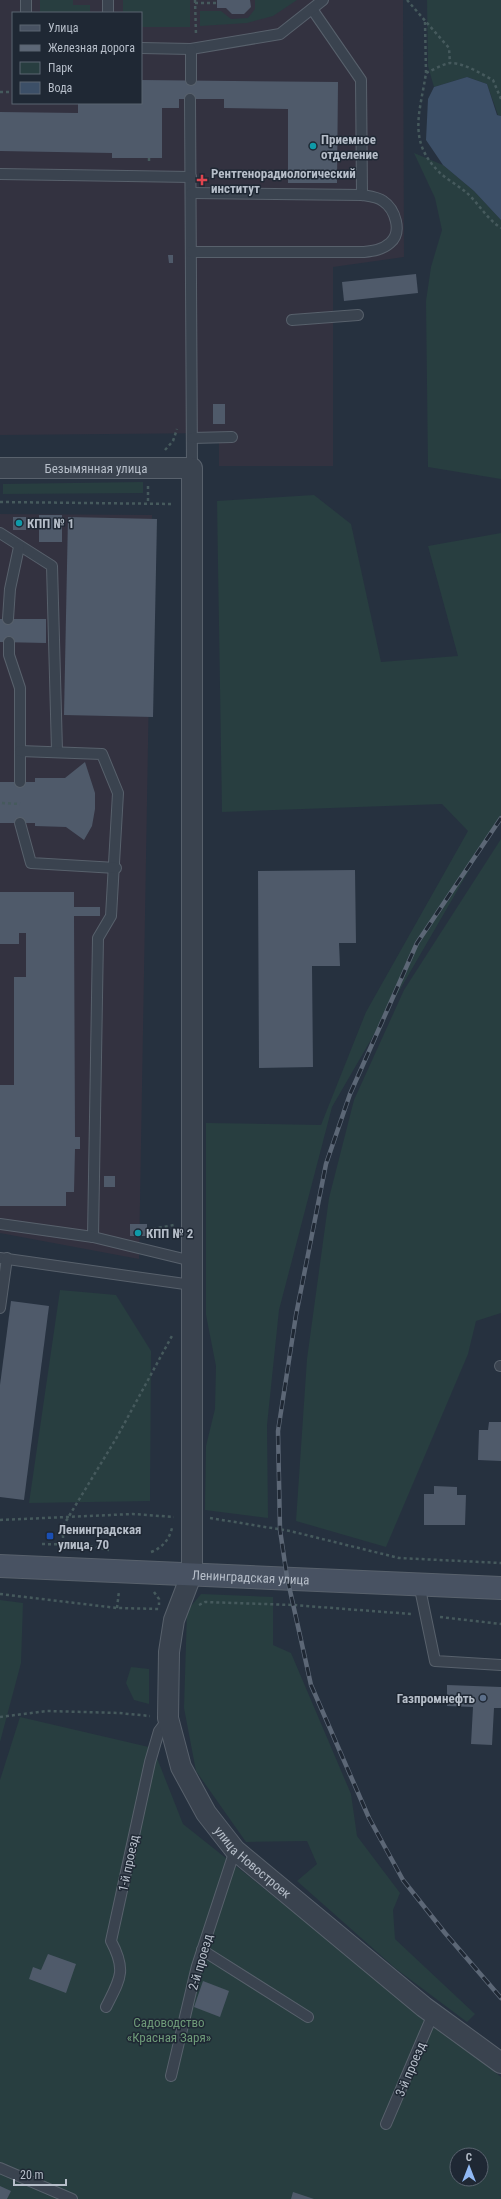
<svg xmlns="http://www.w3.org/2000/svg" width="501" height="2199" font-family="'Roboto Condensed',sans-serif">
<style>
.medical{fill:#333240;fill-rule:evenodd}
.green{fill:#283e40;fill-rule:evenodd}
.water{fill:#3c4f67}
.building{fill:#4f5a6a}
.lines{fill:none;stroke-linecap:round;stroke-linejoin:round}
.service-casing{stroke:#58616c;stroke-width:12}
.minor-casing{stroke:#58616c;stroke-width:22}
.secondary-casing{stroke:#58616c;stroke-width:24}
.path{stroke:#465a5d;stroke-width:2.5;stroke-dasharray:3 3;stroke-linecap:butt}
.service{stroke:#3a434f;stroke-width:10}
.minor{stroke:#3a434f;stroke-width:20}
.secondary{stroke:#485262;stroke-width:22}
.rail-casing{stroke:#5c6776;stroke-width:4.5}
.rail{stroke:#1f2834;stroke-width:3;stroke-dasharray:9;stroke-linecap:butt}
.culture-dot{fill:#0f9aa8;stroke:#1f2834;stroke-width:1.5}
.health-dot{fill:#e0444e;stroke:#1f2834;stroke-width:1.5}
.transit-dot{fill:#1a4fb4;stroke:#1f2834;stroke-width:1.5}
.service-dot{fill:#5c6f8a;stroke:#1f2834;stroke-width:1.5}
.labels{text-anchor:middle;stroke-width:3;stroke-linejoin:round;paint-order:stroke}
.poi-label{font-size:13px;font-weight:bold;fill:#b6bec9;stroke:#1f2834;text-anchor:start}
.street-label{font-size:13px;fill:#b6bec9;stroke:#1f2834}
.park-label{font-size:13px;fill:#6e9a78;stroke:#1f2834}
</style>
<rect width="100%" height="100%" fill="#26313f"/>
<g class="medical">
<path d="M0,0H403L404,257L333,267V466H219V433L0,435ZM13,13H141V103H13Z"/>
<polygon points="0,514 152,515 139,1259 0,1233"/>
</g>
<g class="green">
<polygon points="40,0 73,0 73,5 90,5 90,13 40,13"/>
<polygon points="123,0 190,0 190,27 141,27 141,13 123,13"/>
<polygon points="255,0 297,0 273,16 247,23 200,26 200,11 221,11 231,19 248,18 255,9"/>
<polygon points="427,0 501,0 501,116 498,115 487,84 467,77 434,87 428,66"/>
<polygon points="414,153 443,165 474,191 501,220 501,479 428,467 426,301 431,267 442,230 435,198"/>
<polygon points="143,482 143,493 3,494 3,484"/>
<polygon points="314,495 351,524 381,662 458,656 428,546 501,533 501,815 332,1107 279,1310 267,1425 268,1518 205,1510 206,1446 215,1409 216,1366 206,1315 206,1123 321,1125 366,1012 468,831 442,804 222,812 217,501"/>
<polygon points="501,839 501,1313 476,1321 468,1354 386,1547 296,1521 307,1359 329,1198 354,1100 404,990"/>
<polygon points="60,1290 116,1295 151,1351 150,1501 29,1503"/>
<polygon points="201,1594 273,1597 273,1645 291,1653 351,1794 357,1836 400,1893 393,1910 395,1939 475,2014 467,2022 395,1968 297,1881 317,1864 307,1841 246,1842 196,1771 184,1708 187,1611"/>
<polygon points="0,1600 23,1603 21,1663 0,1742"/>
<polygon points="131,1667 149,1669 149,1704 134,1700 126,1683"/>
<path d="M20,1717L153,1748L183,1824L501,2077V2199H0V1780ZM457,2155H481V2179H457Z"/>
</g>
<polygon class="water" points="467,77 487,84 497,115 501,116 501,220 474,191 443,165 426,140 428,99 434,87"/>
<g class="building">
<polygon points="217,0 250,0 251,7 244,14 232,14 226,8 217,8"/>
<polygon points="141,80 338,82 337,183 288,183 288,109 224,108 224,99 179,99 179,108 162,108 162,158 112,158 112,153 0,151 0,112 78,113 78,103 141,103"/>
<polygon points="168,255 173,255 173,263 169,263"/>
<polygon points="416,274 418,293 344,301 342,282"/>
<rect x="213" y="404" width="12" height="20"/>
<rect x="39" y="515" width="23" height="27"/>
<rect x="13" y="517" width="13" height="13"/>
<polygon points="68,517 157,519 153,717 64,715"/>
<polygon points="0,619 46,619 46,643 0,642"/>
<polygon points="85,762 95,793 95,809 92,826 84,840 66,827 35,826 35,823 0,823 0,782 35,782 35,778 65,778"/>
<polygon points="355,870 356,943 339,943 340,966 312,966 313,1067 259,1068 258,871"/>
<polygon points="0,892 74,892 74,907 100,907 100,916 74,916 75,1137 80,1137 80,1149 75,1149 74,1192 66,1192 66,1206 0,1206 0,1085 14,1085 14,977 26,977 26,933 19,933 19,944 0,944"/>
<rect x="104" y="1176" width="11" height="11"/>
<rect x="130" y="1224" width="17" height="12"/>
<polygon points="11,1301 49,1306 24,1500 0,1497 0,1385"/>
<polygon points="489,1422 501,1422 501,1461 478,1460 479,1430 488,1430"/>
<polygon points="434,1486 457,1487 457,1495 466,1495 465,1525 424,1525 424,1494 434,1494"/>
<polygon points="447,1685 501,1687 501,1708 494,1708 492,1745 471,1744 473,1707 447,1706"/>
<polygon points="48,1954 76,1964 66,1993 29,1979 33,1967 41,1970"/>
<polygon points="203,1981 229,1991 220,2017 194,2007"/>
<polygon points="0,2186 11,2191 7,2199 0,2199"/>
<polygon points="293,2192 314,2199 291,2199"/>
</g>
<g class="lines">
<defs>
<g id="service">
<polyline points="108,0 108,13"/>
<polyline points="312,9 361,80 362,195"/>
<polyline points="26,13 26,0"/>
<polyline points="141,48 191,49 280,34 323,0"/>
<polyline points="191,49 191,80"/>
<polyline points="190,99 192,468"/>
<polyline points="0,174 191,177"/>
<path d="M191,193L362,195C368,196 378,197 383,201C395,209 403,232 390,243C382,250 373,251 364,252H191"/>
<polyline points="292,320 358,315"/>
<polyline points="192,438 232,437"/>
<polyline points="0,533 52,566 57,751"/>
<polyline points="8,619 10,589 19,547"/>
<polyline points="9,642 9,655 20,688 20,782"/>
<polyline points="20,751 102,754 118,793 111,916 98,938 93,1237"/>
<polyline points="20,823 31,863 116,868"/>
<polyline points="0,1224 93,1237 192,1261"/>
<polyline points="0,1258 192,1285"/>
<polyline points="0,1308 7,1258"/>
<polyline points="500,1366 501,1366"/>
<polyline points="419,1584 435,1661 501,1665"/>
<polyline points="202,1950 308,2017"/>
<path d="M106,2007C120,1979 127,1971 111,1941L150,1762L159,1731L168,1719"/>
<polyline points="171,2076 197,1966 235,1850"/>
<polyline points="386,2124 433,2014"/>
<polyline points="0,2168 72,2199"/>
</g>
<g id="minor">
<path id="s1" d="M0,468H192V1573L174,1620L169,1652L168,1718L181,1767L206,1813L235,1850L424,2007L501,2063"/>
</g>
<g id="secondary">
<path id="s2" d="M0,1566L501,1588"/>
</g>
</defs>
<use href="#service" class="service-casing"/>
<use href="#minor" class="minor-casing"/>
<use href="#secondary" class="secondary-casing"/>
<g class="path">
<polyline points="195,0 196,35"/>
<polyline points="407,0 449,48 450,63"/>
<polyline points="195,3 217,3"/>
<polyline points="425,22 426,73"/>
<polyline points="0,92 13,92"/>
<path d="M501,99L493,80C481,74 465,63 450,63C443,64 433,70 426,73C420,113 407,141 440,173C448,180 459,186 467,193C479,204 487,219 501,228"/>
<polyline points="149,158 149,164"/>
<polyline points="165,450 173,441 177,429"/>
<polyline points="148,486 148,504"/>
<polyline points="0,502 174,504"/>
<polyline points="2,803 20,804"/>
<polyline points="147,1230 174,1225"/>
<polyline points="210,1518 290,1531 399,1558 501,1563"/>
<polyline points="0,1520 133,1514 174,1517"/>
<polyline points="42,1544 86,1545 109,1550"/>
<polyline points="63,1544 63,1526 117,1437 173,1334"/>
<path d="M151,1552C162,1548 169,1540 172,1528"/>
<polyline points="154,1592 159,1599 159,1605"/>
<polyline points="0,1594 117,1608 159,1609"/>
<polyline points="199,1605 205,1602 293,1605 411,1614"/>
<polyline points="117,1608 119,1591"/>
<polyline points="440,1617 501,1624"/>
<polyline points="0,1717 47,1711 119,1713 150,1716"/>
</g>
<use href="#service" class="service"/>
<use href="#minor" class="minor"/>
<use href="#secondary" class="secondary"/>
<defs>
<polyline id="rail" points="501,818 417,943 350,1094 326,1164 296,1315 278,1431 280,1530 287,1577 311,1685 369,1818 403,1880 445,1933 501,1998"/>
</defs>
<use href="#rail" class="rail-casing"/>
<use href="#rail" class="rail"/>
</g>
<g class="culture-dot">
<circle cx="313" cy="146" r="4"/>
<circle cx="19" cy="523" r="4"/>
<circle cx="138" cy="1233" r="4"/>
</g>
<path class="health-dot" d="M200 174h4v4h4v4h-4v4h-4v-4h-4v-4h4z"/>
<rect class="transit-dot" x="46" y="1532" width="8" height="8" rx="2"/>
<circle class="service-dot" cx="483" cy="1698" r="4"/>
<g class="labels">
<g class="poi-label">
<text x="321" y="144">Приемное<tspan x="321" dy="15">отделение</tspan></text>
<text x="211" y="178">Рентгенорадиологический<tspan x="211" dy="15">институт</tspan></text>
<text x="27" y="528">КПП № 1</text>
<text x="146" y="1238">КПП № 2</text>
<text x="58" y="1534">Ленинградская<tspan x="58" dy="15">улица, 70</tspan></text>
<text x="475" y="1703" text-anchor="end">Газпромнефть</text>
</g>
<g class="street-label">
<text dy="5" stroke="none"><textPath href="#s1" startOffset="96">Безымянная улица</textPath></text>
<text dy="5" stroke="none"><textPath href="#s2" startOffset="251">Ленинградская улица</textPath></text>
<text dy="5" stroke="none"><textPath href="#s1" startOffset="1617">улица Новостроек</textPath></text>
<text transform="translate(128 1863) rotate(-78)" y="5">1-й проезд</text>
<text transform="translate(200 1962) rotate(-74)" y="5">2-й проезд</text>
<text transform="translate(410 2069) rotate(-67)" y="5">3-й проезд</text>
</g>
<g class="park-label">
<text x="169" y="2027">Садоводство<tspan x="169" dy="15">«Красная Заря»</tspan></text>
</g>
</g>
<rect x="12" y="12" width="130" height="92" fill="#1f2834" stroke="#5b6470"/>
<rect x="20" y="25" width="20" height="6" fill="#485262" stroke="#5b6470"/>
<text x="48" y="32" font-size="12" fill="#b6bec9">Улица</text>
<rect x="20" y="45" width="20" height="6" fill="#5c6776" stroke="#5b6470"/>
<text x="48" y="52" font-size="12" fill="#b6bec9">Железная дорога</text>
<rect x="20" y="62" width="20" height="12" fill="#283e40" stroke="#5b6470"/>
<text x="48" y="72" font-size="12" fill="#b6bec9">Парк</text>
<rect x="20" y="82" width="20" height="12" fill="#3c4f67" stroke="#5b6470"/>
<text x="48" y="92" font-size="12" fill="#b6bec9">Вода</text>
<g transform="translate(469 2167)"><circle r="19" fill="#1f2834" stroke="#5b6470"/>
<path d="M0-3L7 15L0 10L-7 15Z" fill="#91b9f4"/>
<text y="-6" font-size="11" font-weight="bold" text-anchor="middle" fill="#b6bec9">С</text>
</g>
<path d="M14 2179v6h52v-6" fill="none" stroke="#b6bec9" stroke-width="2"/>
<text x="20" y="2179" font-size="12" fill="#b6bec9" stroke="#1f2834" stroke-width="3" paint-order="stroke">20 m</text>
</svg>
